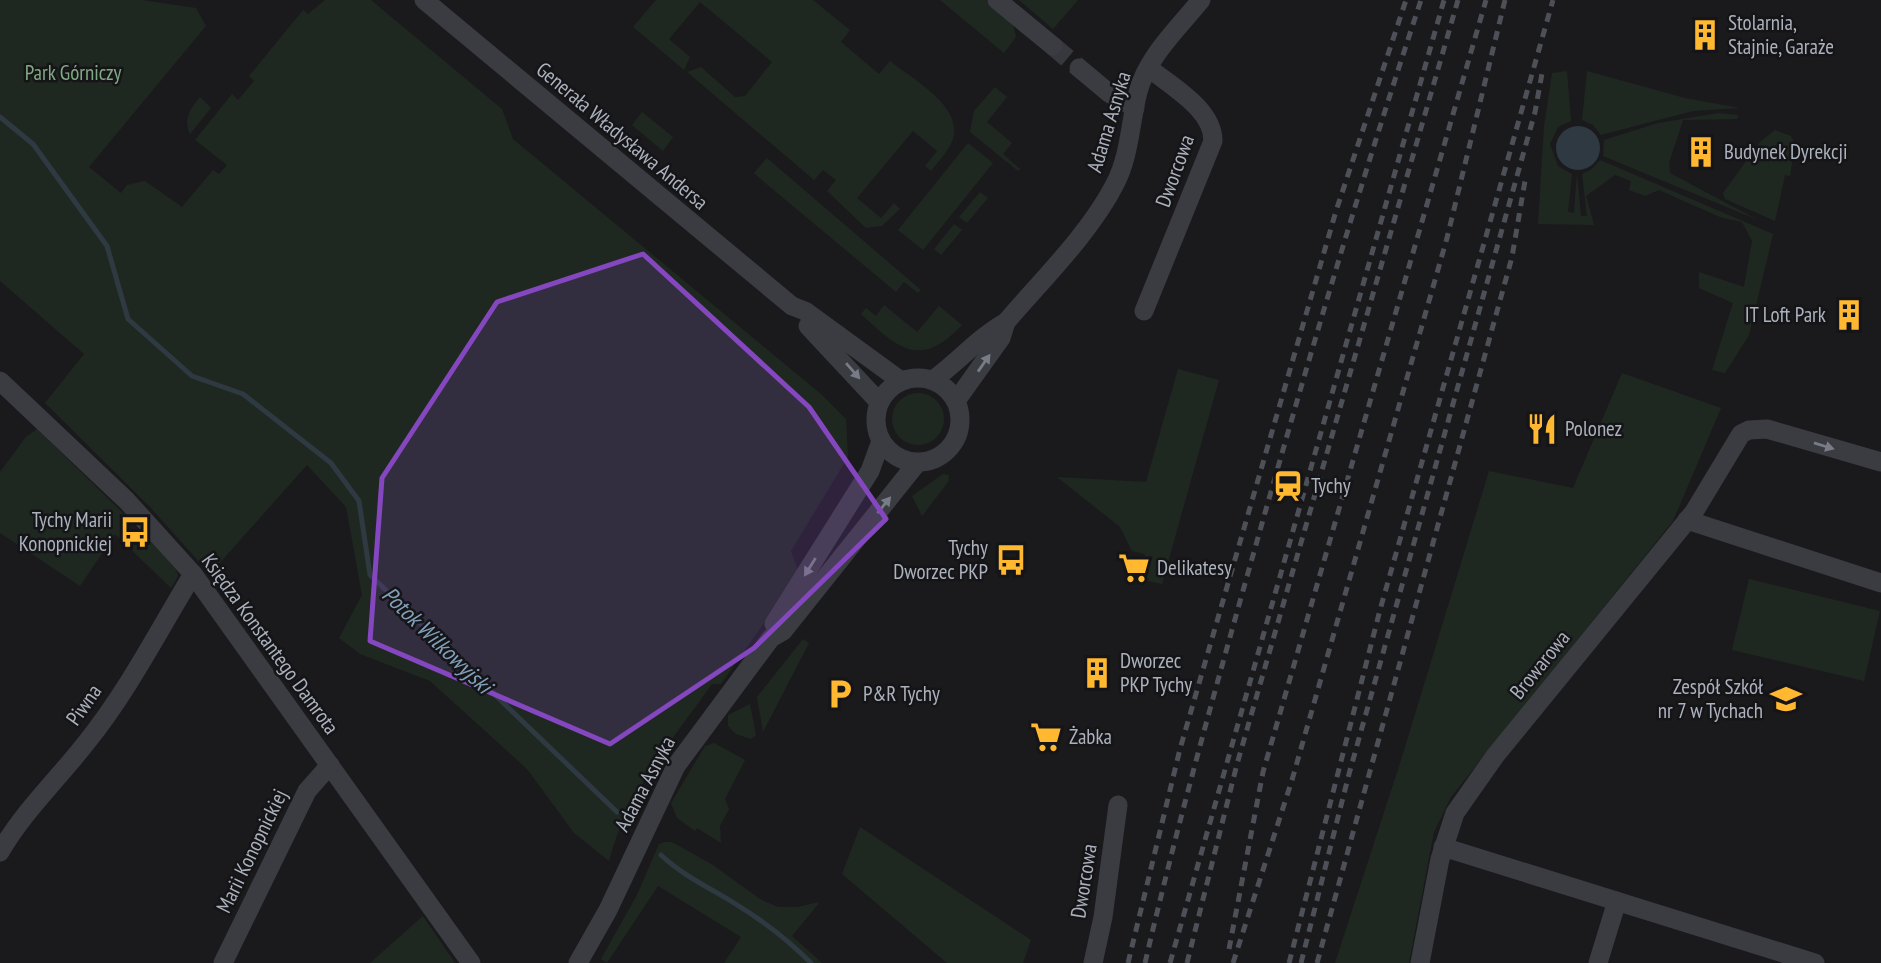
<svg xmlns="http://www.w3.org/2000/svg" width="1881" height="963" font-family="'PT Sans Narrow',sans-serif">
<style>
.green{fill:#1f2820}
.water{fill:#2e3942}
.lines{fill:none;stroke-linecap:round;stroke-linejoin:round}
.stream{stroke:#2e3942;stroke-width:5}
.minor-tunnel{stroke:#37383d;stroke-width:19;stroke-dasharray:19 10;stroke-linecap:butt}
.minor{stroke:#3a3c42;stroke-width:19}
.rail{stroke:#4d5057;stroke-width:5;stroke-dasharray:9 7;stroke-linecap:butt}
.oneway{fill:#787c86}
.marked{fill:#8547bf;fill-opacity:0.2;stroke:#8547bf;stroke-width:5;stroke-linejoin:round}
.labels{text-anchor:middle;stroke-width:5;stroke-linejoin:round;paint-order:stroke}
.poi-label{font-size:21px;fill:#abb1bd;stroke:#151518;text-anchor:start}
.park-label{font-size:21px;fill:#81a984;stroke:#151518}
.street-label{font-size:21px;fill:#abb1bd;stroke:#151518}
.water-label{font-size:23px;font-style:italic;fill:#819fba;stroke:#151518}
</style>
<rect width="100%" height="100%" fill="#1a1a1d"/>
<g class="green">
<path d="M0,0H142L196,8L206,26L89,167L121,193L127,185L145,181L182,207L213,170L219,174L227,165L195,140L232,94L238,100L254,81L249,76L303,10L308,14L325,0H371L502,109L513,139L822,395L846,419L848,457L791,551L799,573L721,684H712C672,740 626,794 609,861L574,833L527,769L430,681L360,654L339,638L362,595L346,507L307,465L210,574L150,507L45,403L84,354L0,281Z"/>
<path d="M656,0H813L850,30L841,42L879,74L890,61C912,79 968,108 951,144C946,154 937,163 931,171L925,166L937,151L913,131L857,198L881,218L894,203L900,209L882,226L866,228L827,191L836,180L823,170L814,180L687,72L701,67L735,97L745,96L772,62L700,2L669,39L690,57L684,70L633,27Z"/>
<polygon points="940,0 986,0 1012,20 1016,37 1004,53"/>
<polygon points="1019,0 1078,0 1053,29"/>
<polygon points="1567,71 1571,121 1558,127 1550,144 1558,166 1572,174 1568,212 1574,213 1577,174 1581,216 1587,216 1582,174 1592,169 1600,160 1773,234 1749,335 1725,373 1712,370 1733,303 1699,288 1699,272 1744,287 1752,241 1742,222 1720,217 1659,190 1645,196 1629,190 1631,181 1615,175 1586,196 1594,225 1538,224 1544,127 1552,73"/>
<polygon points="1587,71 1685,98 1740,108 1693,111 1601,135 1593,125 1582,120"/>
<polygon points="995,87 1007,97 987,122 1012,143 1003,154 1020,169 1018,171 970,132 974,111"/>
<path d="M200,97L211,108L190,134C183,119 190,109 200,97Z"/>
<polygon points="642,112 673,137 663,151 632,125"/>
<polygon points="1719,113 1738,115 1737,119 1683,120 1669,163 1670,173 1758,220 1603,156 1604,140 1658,123"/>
<polygon points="1775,130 1791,136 1795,145 1790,176 1785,175 1775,221 1725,199 1723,193 1760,142"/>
<polygon points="968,143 993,163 923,250 898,230"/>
<polygon points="767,158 921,290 918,293 904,282 896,292 764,182 754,173"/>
<polygon points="980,192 988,198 967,223 959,217"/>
<polygon points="954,224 962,230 941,255 934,249"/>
<path d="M884,305L917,332L939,306L962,325C920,370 898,348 861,314L866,308L876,316Z"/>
<polygon points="1178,369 1219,380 1162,584 1138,579 1145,554 1132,551 1120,527 1057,477 1146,482"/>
<polygon points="1622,373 1721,408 1673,521 1451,797 1434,832 1409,963 1335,963 1402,757 1489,471 1573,488"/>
<circle cx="918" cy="419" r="26"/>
<polygon points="37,429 129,519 123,524 143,542 148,537 176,570 178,576 171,588 115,534 80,586 0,533 0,472 26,437"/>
<polygon points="943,474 949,475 948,482 922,516 912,496"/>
<polygon points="1749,579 1880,611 1864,681 1732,650"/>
<polygon points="803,639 809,643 763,732 757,697"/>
<polygon points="750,704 756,735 751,739 736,734 728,726 728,715"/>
<polygon points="714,743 745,760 725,799 729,809 720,826 721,843 697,828 695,831 677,818 671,803 705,746"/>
<polygon points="860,827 1031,940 1023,963 947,963 842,874"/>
<polygon points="665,842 672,842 713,865 760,899 778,907 797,907 820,902 792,936 822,963 724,963 741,937 658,886 607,963 601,959 637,895 659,844"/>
<polygon points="423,916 455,963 370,963"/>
</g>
<circle class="water" cx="1578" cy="148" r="22"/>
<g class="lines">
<g class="stream">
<polyline points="0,117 33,144 107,246 128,319 192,376 243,394 331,463 359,501 370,575 617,812"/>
<path d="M661,855C682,875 710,888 734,903C762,920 788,940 811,963"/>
</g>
<polyline class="minor-tunnel" points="1053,46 1079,68"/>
<g class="minor">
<polyline points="424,0 792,306 805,311 901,381"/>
<polyline points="997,0 1053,46"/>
<polyline points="1079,68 1109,93 1135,108"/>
<path d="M1144,311L1213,141C1213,109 1172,87 1149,68"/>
<polyline points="808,326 879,402"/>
<circle cx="918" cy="420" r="42"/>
<path d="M933,380C958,362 979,337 1006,322"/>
<polyline points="0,381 127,501 193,574 471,963"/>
<path d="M956,401L1001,338L1006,322C1042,280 1090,233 1115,184C1130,155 1130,123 1138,92C1147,57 1179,27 1201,0"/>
<polyline points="1687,520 1881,583"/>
<polyline points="774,624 870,471 881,441"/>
<polyline points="1443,847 1815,963"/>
<path d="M0,852C24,811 57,780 86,743C128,691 159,630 193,574"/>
<polyline points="223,963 307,791 330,765"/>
<polyline points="578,963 608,910 676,766 771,638 783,631 917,463"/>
<polyline points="1093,963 1103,917 1118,805"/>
<polyline points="1420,963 1440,859 1455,813 1495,756 1694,512 1741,434 1749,430 1767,429 1881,462"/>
<polyline points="1598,963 1617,901"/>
</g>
<g class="rail">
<polyline points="1229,949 1263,772 1486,0"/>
<polyline points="1128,963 1180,749 1336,211 1406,0"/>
<path d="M1145,963C1179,817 1220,672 1261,527C1311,350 1363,175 1421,0"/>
<polyline points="1170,963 1444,0"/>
<polyline points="1187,963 1237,764 1458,0"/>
<polyline points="1233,963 1292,780 1447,238 1505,0"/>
<polyline points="1289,963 1380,610 1553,0"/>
<polyline points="1301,963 1349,774 1535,112 1543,68"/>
<polyline points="1317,963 1512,257 1526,175"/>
</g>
</g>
<defs><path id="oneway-solid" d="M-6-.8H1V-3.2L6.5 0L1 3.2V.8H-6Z" transform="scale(1.75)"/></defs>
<g class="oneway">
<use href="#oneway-solid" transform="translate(984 363) rotate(-55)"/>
<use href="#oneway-solid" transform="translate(853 371) rotate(49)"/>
<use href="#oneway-solid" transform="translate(1824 446) rotate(17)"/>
<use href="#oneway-solid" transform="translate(884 505) rotate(-51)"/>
<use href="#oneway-solid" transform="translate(810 567) rotate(122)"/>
</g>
<path class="marked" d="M643,254L809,407L886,519L754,648L610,744L370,641L382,478L497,302Z"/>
<defs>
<symbol id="building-bare" viewBox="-9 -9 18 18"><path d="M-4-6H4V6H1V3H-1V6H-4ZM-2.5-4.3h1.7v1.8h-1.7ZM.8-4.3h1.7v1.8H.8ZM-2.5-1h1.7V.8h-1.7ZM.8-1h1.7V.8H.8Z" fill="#ffb82f" stroke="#151518" stroke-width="2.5" paint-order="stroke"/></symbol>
<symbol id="restaurant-bare" viewBox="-9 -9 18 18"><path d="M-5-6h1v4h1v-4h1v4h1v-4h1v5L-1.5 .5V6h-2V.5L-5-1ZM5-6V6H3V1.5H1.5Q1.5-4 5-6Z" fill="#ffb82f" stroke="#151518" stroke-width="2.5" paint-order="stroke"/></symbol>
<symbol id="station-bare" viewBox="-9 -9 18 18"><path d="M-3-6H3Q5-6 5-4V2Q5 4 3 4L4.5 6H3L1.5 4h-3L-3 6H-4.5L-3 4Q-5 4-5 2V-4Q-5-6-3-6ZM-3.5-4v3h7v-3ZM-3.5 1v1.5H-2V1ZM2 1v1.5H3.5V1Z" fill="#ffb82f" stroke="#151518" stroke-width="2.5" paint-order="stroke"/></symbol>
<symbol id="bus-bare" viewBox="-9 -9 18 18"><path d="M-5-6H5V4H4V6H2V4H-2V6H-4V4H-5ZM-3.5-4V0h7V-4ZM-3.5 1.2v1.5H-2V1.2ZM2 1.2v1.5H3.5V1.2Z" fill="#ffb82f" stroke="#151518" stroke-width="2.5" paint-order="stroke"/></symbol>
<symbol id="supermarket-bare" viewBox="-9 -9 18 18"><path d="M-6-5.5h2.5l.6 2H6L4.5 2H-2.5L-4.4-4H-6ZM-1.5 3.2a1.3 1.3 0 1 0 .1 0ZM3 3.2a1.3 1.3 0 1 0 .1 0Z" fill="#ffb82f" stroke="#151518" stroke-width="2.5" paint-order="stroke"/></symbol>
<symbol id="parking-bare" viewBox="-9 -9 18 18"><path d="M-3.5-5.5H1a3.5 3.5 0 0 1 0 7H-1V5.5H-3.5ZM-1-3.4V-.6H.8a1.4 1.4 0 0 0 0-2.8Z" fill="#ffb82f" stroke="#151518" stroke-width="2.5" paint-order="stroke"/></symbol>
<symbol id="school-bare" viewBox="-9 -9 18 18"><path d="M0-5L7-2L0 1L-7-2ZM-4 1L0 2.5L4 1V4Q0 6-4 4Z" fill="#ffb82f" stroke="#151518" stroke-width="2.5" paint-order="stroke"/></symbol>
</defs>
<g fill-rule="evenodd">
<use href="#building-bare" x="1683" y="13" width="44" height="44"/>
<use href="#building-bare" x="1679" y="130" width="44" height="44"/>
<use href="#building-bare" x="1827" y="293" width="44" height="44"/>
<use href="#restaurant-bare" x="1520" y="407" width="44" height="44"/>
<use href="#station-bare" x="1266" y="464" width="44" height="44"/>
<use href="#bus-bare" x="113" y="510" width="44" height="44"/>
<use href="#bus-bare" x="989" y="538" width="44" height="44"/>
<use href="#supermarket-bare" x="1112" y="546" width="44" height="44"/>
<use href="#building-bare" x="1075" y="651" width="44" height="44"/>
<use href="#parking-bare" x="818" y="672" width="44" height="44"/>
<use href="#school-bare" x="1764" y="677" width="44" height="44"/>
<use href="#supermarket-bare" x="1024" y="715" width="44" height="44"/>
</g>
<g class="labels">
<g class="poi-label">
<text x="1728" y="30">Stolarnia,<tspan x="1728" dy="24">Stajnie, Garaże</tspan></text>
<text x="1724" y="159">Budynek Dyrekcji</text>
<text x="1826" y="322" text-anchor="end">IT Loft Park</text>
<text x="1565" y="436">Polonez</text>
<text x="1311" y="493">Tychy</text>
<text x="112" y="527" text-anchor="end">Tychy Marii<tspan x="112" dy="24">Konopnickiej</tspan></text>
<text x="988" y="555" text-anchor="end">Tychy<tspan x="988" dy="24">Dworzec PKP</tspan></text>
<text x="1157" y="575">Delikatesy</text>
<text x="1120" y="668">Dworzec<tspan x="1120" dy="24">PKP Tychy</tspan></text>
<text x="1763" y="694" text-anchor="end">Zespół Szkół<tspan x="1763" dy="24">nr 7 w Tychach</tspan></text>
<text x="863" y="701">P&amp;R Tychy</text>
<text x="1069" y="744">Żabka</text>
</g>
<g class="park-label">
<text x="73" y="80">Park Górniczy</text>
</g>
<g class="street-label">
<text transform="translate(1109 122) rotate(-73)" y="7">Adama Asnyka</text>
<text transform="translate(622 136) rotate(40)" y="7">Generała Władysława Andersa</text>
<text transform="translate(1175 171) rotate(-70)" y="7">Dworcowa</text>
<text transform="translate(270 644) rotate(54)" y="7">Księdza Konstantego Damrota</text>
<text transform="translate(1540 665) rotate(-51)" y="7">Browarowa</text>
<text transform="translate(84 705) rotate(-55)" y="7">Piwna</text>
<text transform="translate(645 784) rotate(-62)" y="7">Adama Asnyka</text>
<text transform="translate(252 851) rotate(-64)" y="7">Marii Konopnickiej</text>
<text transform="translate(1084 881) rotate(-81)" y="7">Dworcowa</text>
</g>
<g class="water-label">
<text transform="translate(437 640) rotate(44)" y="8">Potok Wilkowyjski</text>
</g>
</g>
</svg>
